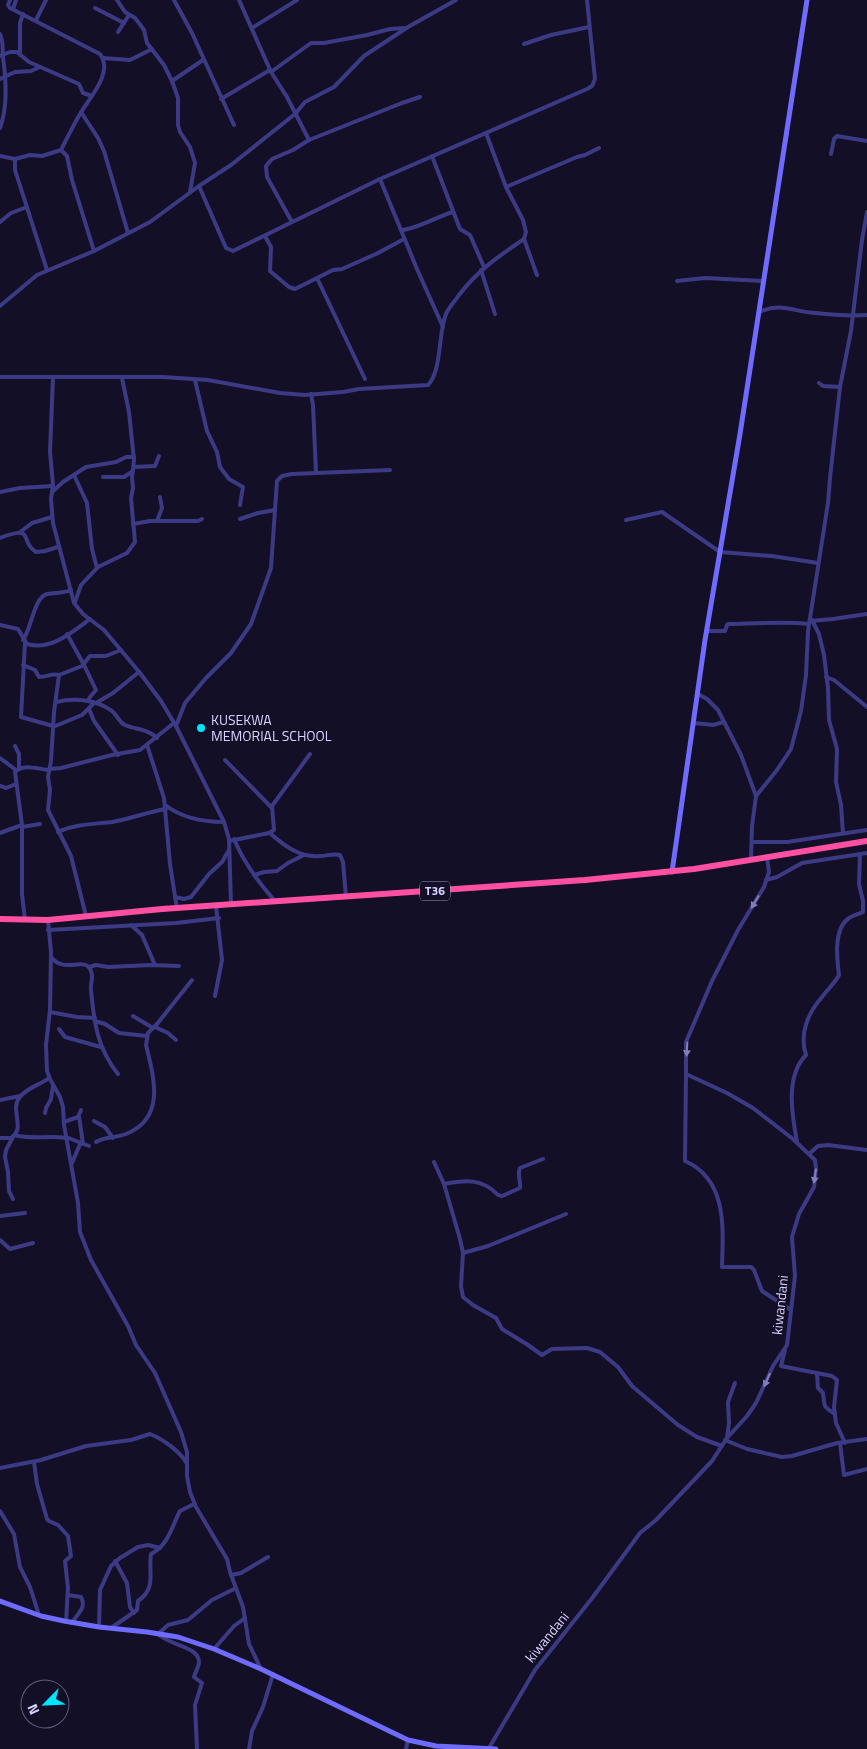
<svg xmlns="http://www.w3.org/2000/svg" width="867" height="1749" font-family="'Titillium Web',sans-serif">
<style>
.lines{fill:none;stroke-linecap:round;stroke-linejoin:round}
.street{stroke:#3d3a85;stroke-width:4}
.secondary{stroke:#6f6bff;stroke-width:5}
.highway{stroke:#ff4fa3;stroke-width:6}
.oneway{fill:#837fbc}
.poi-dot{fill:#00e5ff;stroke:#130f26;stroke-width:2}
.labels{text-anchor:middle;stroke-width:4;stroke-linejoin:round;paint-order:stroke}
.shield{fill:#130f26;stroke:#9e99be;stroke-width:1}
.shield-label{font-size:12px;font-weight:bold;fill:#d9d4ff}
.poi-label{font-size:14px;fill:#d9d4ff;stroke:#130f26;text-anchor:start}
.street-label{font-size:14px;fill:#d9d4ff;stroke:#130f26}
</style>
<rect width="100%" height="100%" fill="#130f26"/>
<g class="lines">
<g class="street">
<polyline points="117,0 125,12 135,18 139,23 144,30 147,43 164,65 172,81 178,98 178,125 180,132 190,147 195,163 190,192"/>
<polyline points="174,0 192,33 234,125"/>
<polyline points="239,0 271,72 287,97 309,140"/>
<polyline points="95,8 124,23"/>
<polyline points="13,9 16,0"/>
<polyline points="36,20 46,0"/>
<polyline points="252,28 297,0"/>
<polyline points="118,32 129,15"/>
<path d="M0,34C4,43 2,49 3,57C6,80 8,106 0,128"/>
<polyline points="524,44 551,35 589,27"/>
<polyline points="20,55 20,23 23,14"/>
<polyline points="0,56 10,52 17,52 29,62 79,84 83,93 92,96"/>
<polyline points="103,58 130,60 152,49"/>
<polyline points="271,72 311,43 324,43 367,35 390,29 405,28"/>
<polyline points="0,79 15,72 31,71 40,67"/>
<polyline points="172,81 203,60"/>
<polyline points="221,99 270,70"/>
<polyline points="81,112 98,138 104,151 128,233"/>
<polyline points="486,133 506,187 523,220 526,232 524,239 537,275"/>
<polyline points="61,150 67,156 72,180 94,251"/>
<polyline points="831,154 834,139 837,136 867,141"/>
<path d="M0,156L15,159L30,155L42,156L61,150C67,138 73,126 80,114C89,98 114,73 100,54L10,8L8,5L10,0"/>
<polyline points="432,156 460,229 470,235 484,267"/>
<polyline points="15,159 15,170 47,270"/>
<polyline points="380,179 417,269 443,327"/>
<polyline points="199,186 226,248 233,251 380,179 587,89 592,86 595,79 587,0"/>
<polyline points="506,187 577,157 585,155 599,148"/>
<polyline points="0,222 11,213 27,207"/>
<polyline points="292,222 267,177 266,166 272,159 293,150 309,140 402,103 420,97"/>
<path d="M401,230C415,230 438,216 453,212"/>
<polyline points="265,236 271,247 270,271 289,287 295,289 333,270 342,269 376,254 404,239"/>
<polyline points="481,270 495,314"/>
<polyline points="317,278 365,379"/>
<polyline points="677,281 705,278 763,281"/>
<polyline points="0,306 37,275 94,251 150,222 199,186 231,165 295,114 305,102 334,87 364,56 408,27 456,0"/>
<path d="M759,312C782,302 794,312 816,313C833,315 851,316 867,315"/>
<path d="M0,377H163L208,380L280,393L305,395L343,392L359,389L428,385C442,371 438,333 446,314C449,307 455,301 459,295C478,270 499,256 524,239"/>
<polyline points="53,377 50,452 53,485 51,499 53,523 74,603 83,614 104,630 140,673 161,701 176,726 224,822 229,839 231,904"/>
<polyline points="195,380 207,431 217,452 220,467 229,479 243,487 240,505"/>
<polyline points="819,383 823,386 840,387"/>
<polyline points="311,394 313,405 316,473"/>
<polyline points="134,467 155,466 159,456"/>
<polyline points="74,475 87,503 92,549 97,568"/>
<polyline points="103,477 124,477 133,471"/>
<polyline points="0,492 20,488 53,486"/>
<polyline points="52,492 63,482 86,467 116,462 126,457 134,457"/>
<polyline points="240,519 258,513 275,510"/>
<polyline points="626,520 662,512 720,552 772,556 818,563"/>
<polyline points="157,521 162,508 160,497"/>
<polyline points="133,524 150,521 198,521 202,519"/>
<polyline points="19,533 32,523 52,517"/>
<path d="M0,538C36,524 19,542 36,552L45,551L58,547"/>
<polyline points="75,602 81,585 98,567 127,553 135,542 131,498 133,488 132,477 134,460 129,412 122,378"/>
<polyline points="812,620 819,634 824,655 828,688 829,720 837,749 836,782 841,805 843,833"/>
<polyline points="810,621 833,619 867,614"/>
<path d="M0,625L18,629L27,644C51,651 72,632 90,619"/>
<path d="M707,631H725L727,625L728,624C756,624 782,621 809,624"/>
<polyline points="67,634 84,665"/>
<path d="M23,640C31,630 34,597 47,594C55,592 62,594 71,590"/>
<polyline points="25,643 21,717 53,726"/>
<path d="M23,665L35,670L39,677C47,677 52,673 59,675"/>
<polyline points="84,665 96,690 90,697 88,701"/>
<polyline points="826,677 834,680 867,707"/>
<polyline points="698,694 707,699 718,710 741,755 756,796"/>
<path d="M56,702C74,698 96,699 112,711C117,715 119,722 125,725C137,730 148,729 157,738"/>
<polyline points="96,703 113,693 139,672"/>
<polyline points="89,709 94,721 118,755"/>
<polyline points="694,723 713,725 724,722"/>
<polyline points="176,726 185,703 206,678 231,653 251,624 271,568 277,481 282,476 292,474 390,470"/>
<polyline points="53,727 82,715 94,703"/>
<polyline points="147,745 164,798 170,864 177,909"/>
<polyline points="15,746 19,754 19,769"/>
<polyline points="0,758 16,770"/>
<polyline points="225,760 271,807"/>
<polyline points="49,769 61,768 112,755 140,750 174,723"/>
<polyline points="0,786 6,788 16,784"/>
<path d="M165,805C182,818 203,822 224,822"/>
<polyline points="22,827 40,824"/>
<path d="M58,832C74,824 95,824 112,822C130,819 147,812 166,809"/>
<polyline points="0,833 22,825"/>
<path d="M270,833C283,845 300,858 320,856C327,856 333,853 340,855L343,862L346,897"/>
<path d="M234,839C244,863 258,882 275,901"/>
<polyline points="229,841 269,833 274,830 272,806 310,754"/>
<polyline points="752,842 787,842 867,830"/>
<polyline points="751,859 752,826 756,796 777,770 791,749 801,711 806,675 808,631 828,503 830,478 840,387 851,331 862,240 867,212"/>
<polyline points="254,875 264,872 277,871 288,863 304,855"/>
<polyline points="766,880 777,877 802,863 867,853"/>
<polyline points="175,897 184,899 191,897 209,874 222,862 229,850"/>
<polyline points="86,916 71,856 48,810 50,790 48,777 51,761 54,712 59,675 82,666 90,656 106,656 121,650"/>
<path d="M25,920L22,894V825L15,772C24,763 37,769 49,770"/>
<polyline points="48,920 51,952 50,1010 46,1045 47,1071 50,1079 60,1097 63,1107 64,1125 78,1203 80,1232 91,1260 128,1326 136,1345 155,1373 181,1432 187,1452 187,1476 190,1492 196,1507 227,1559 230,1572 243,1607 249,1644 261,1669"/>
<polyline points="131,925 142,935 155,965"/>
<polyline points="48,930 176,923 219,918"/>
<path d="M51,957C65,975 85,955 91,971C94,977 90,984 91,990C94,1022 97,1048 118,1074"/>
<polyline points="89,967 96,965 108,967 151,965 179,966"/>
<polyline points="215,996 222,960 216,906"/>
<polyline points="50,1012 77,1017 95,1018"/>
<polyline points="133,1016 153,1028"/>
<polyline points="95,1021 105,1024 119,1033 147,1036"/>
<polyline points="155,1027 168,1033 176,1040"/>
<polyline points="59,1029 65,1037 101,1047"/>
<path d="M686,1074L685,1161C728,1180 723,1229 722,1267H751L754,1270L762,1291L791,1310"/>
<polyline points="0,1100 20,1096"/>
<polyline points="45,1113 46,1108 51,1099 53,1085"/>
<polyline points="79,1116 83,1144"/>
<polyline points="94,1121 105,1127 113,1138"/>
<polyline points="64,1122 78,1117 81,1110"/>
<path d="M14,1135C32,1140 49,1135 66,1138"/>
<polyline points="13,1137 6,1150 5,1157 8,1172 9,1191 13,1199"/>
<polyline points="66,1137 89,1146"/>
<path d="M0,1138H11C26,1128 10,1111 19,1098C26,1088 40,1085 49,1078"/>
<path d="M96,1142C105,1136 116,1138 126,1134C166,1118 154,1078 146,1045L148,1033L157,1024L192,980"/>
<path d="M797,1142C792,1115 785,1076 806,1055C799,1034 808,1013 822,997C827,990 835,983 839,975C837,959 833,929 849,918C853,915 859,914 863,912V901L859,884L860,854"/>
<polyline points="809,1154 818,1146 828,1145 867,1150"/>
<polyline points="434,1162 444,1184 460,1239 463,1253 461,1286 463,1297 473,1305 496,1318 502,1329 528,1345 542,1355 552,1349 587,1348 600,1352 618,1367 632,1386 678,1425 697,1437 722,1446"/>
<polyline points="72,1163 81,1142"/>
<path d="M444,1184C465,1180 482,1178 498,1195L502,1196L520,1188C521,1182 517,1174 520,1168L543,1159"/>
<polyline points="0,1216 25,1213"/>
<polyline points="0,1240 10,1249 33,1243"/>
<polyline points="463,1253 488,1246 566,1214"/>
<polyline points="785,1350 781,1366 832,1376 837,1380 834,1407 836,1423 845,1443"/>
<path d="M817,1374L818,1388L823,1393C825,1406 822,1406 835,1414"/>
<polyline points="727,1438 729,1423 728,1402 735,1383"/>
<polyline points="725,1440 747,1449 782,1457 792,1456 837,1443 867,1439"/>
<polyline points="840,1443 844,1475 867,1469"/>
<polyline points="34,1462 37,1484 47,1519 49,1521 58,1525 68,1536 71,1556 65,1561 68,1588 66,1622"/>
<path d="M0,1468L41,1460L86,1446L131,1440L150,1434C163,1439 181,1452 187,1464"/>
<polyline points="0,1511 14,1534 20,1567 30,1587 39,1615"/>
<polyline points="115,1561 127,1583 130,1607 134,1613"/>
<polyline points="231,1575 241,1573 268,1557"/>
<path d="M68,1595L81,1597C87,1609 77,1613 72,1623"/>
<polyline points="99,1627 100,1590 111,1566 120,1558 138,1547 148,1545 160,1548"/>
<path d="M111,1628L137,1610L138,1601C157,1588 148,1572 151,1554C168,1546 172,1526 180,1511L194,1504"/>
<polyline points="214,1649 234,1626 245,1618"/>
<polyline points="489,1748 535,1670 593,1597 640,1533 656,1520 712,1461 727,1438 747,1416 756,1403 773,1366 787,1345 795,1276 792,1237 799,1214 814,1187 816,1169 815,1160 793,1139 753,1108 727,1093 686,1074 686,1042 712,981 738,930 764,887 769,872 767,857"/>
<path d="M197,1749L195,1705L202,1683L194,1677C195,1672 199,1667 199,1662C199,1646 168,1645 158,1634L168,1625L188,1620L212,1600L236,1588"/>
<polyline points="249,1749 252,1731 263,1707 273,1674"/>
<polyline points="406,1749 408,1740"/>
</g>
<g class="secondary">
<polyline points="672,872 705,640 740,434 807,0"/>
<polyline points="0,1601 41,1616 64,1621 99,1627 147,1632 178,1637 214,1649 261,1669 408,1740 436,1746 496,1749"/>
</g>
<polyline class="highway" points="0,919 48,920 162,909 585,880 694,869 867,841"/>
</g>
<defs><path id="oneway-solid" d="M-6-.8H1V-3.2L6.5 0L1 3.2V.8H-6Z" transform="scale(1.25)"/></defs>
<g class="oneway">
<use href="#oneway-solid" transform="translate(755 902) rotate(121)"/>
<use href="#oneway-solid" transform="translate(687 1049) rotate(93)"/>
<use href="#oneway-solid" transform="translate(815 1176) rotate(98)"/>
<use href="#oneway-solid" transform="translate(767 1380) rotate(114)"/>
</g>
<circle class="poi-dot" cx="201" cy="728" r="5"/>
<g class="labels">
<rect class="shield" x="420" y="881.5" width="30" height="19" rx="4"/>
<g class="shield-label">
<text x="435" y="895">T36</text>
</g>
<g class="poi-label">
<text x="211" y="725">KUSEKWA<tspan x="211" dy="16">MEMORIAL SCHOOL</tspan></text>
</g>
<g class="street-label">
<text transform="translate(780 1305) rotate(-84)" y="5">kiwandani</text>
<text transform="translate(547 1637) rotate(-51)" y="5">kiwandani</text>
</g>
</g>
<g transform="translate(45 1704) rotate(246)"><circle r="24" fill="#130f26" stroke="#625e7d"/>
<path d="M0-4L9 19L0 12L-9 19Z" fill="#00e5ff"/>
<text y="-8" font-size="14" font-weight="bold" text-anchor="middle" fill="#d9d4ff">N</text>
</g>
</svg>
